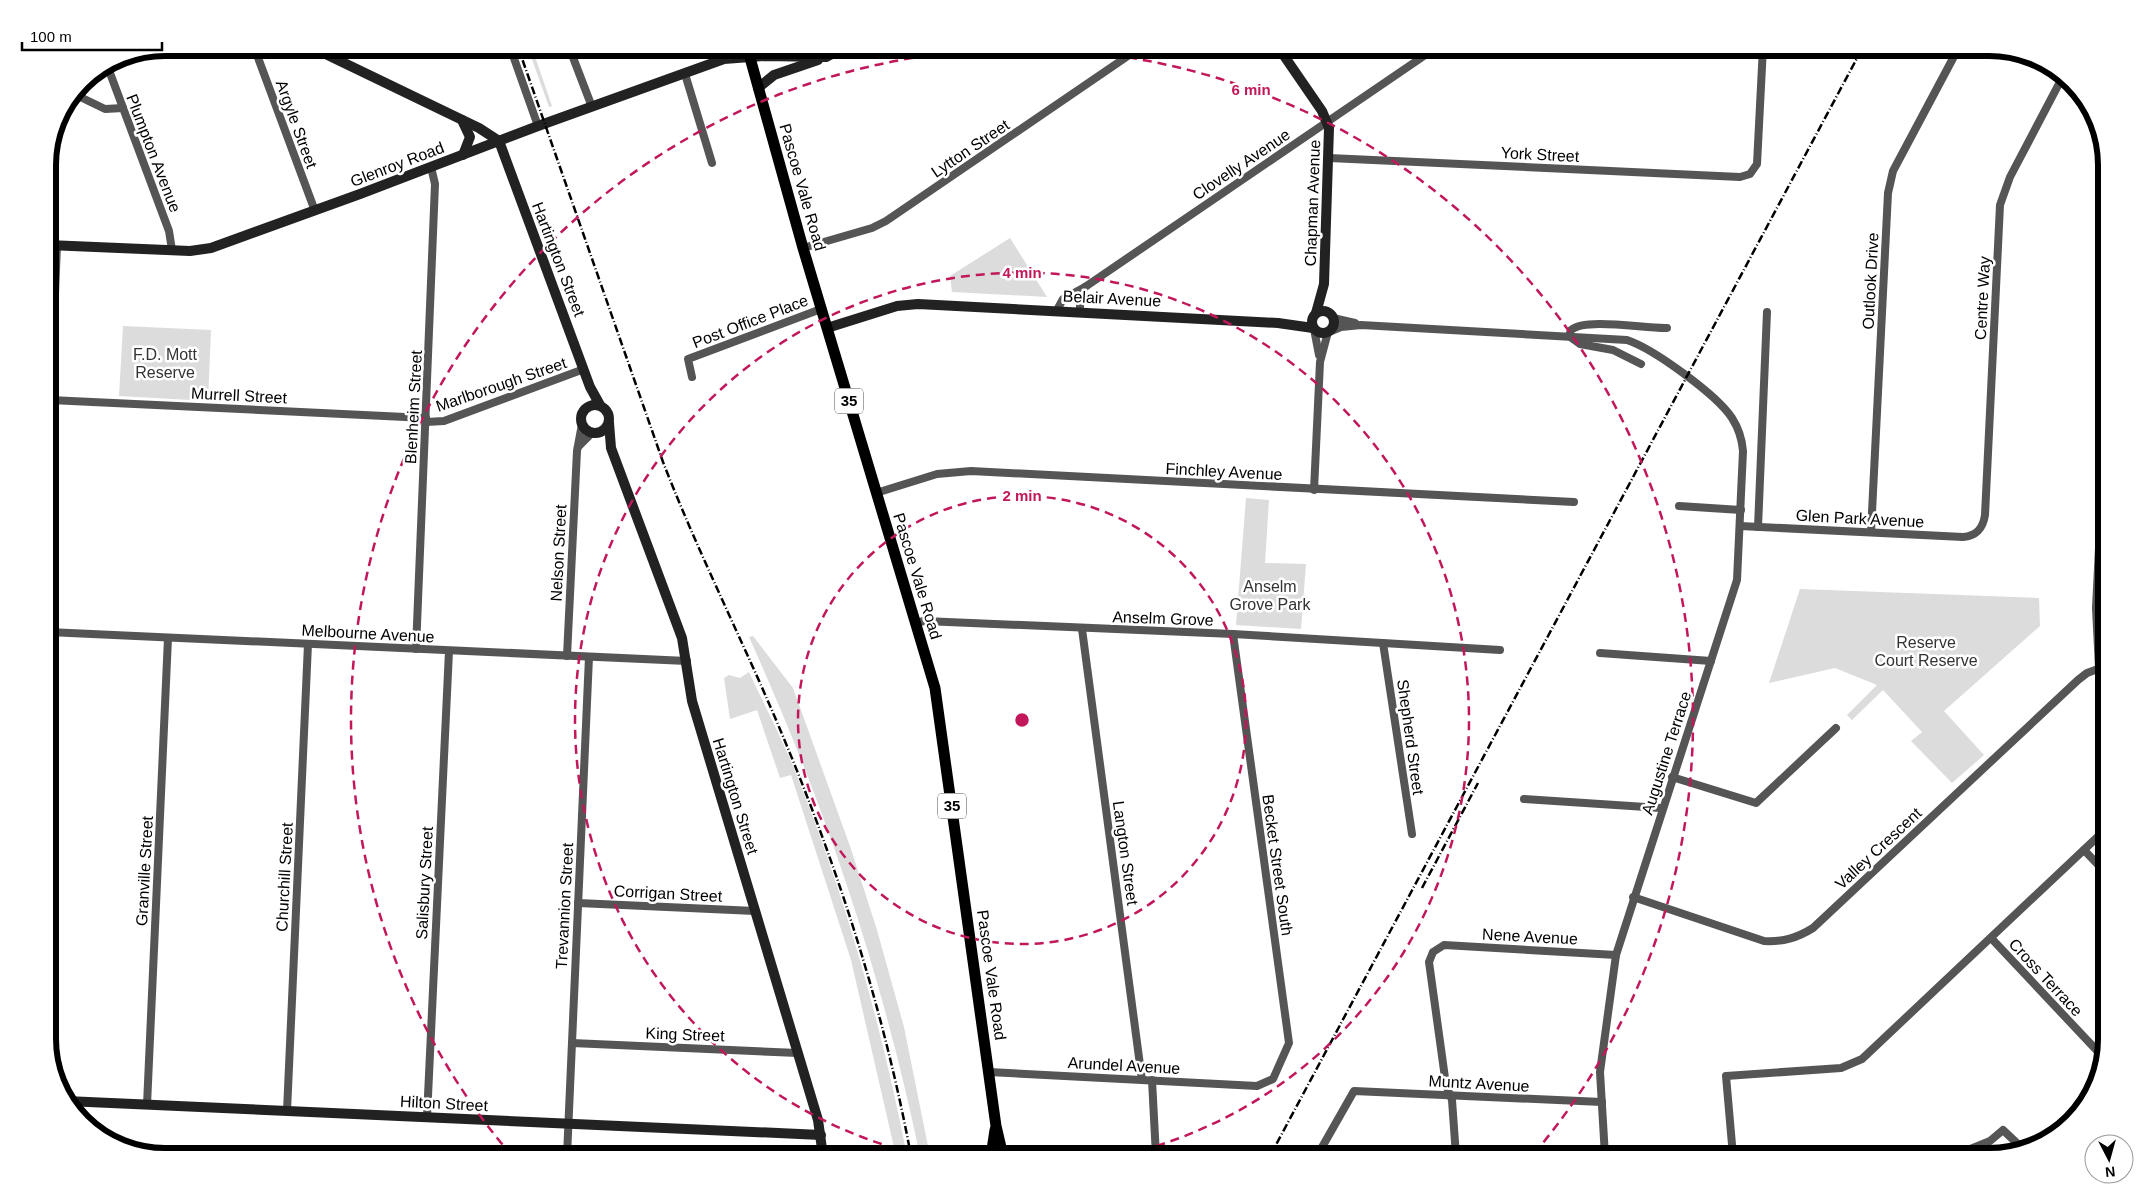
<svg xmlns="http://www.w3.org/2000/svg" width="2154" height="1204" font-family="Arial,sans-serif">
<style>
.green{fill:#dcdcdc}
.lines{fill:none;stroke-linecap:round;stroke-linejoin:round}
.street{stroke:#555;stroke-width:8}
.secondary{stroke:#222;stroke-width:10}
.primary{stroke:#000;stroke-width:11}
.rail{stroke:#000;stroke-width:2.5;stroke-dasharray:8 2.5 1 2.5;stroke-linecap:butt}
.ring{fill:none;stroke:#c2185b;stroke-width:2.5;stroke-dasharray:9 6}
.labels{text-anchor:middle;stroke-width:5;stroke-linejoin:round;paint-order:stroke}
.shield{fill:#fff;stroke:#4c4c4c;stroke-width:1}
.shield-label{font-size:15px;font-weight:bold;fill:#000}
.street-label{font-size:16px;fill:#000;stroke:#fff}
.park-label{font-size:16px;fill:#333;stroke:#fff}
.rim{fill:none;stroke:#000;stroke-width:6}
.centre{fill:#c2185b;stroke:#fff;stroke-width:2.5}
.ring-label{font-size:15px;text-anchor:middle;font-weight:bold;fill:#c2185b;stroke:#fff;stroke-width:5;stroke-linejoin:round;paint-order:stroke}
</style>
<rect width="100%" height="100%" fill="#fff"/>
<g class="green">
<polygon points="528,48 532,48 552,106 549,107"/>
<polygon points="1010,238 1047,297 952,292 950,276"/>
<polygon points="123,326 211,330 208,401 119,396"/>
<polygon points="1246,498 1269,500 1265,563 1306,564 1301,629 1236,625"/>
<polygon points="1800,589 2039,598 2040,626 1944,711 1984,755 1952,783 1911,741 1922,732 1883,690 1852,720 1847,715 1877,685 1835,668 1769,683"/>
<path d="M753,636L793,688L851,849L877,930L904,1027L930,1156H920C882,974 826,807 749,637Z"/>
<path d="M749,672C763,702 778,731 791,761C843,888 881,1022 907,1156H896L851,960L791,775L780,778L757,710L730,719L724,678L729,675L740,678Z"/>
</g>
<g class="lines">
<g class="street">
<polyline points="254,47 315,211"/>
<polyline points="510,47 538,126"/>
<polyline points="569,47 592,107"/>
<polyline points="107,65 169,231 172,250"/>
<polyline points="685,74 712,163"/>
<polyline points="74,94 105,109 123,108"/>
<polyline points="1329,158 1740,177 1750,174 1757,164 1763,47"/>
<polyline points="803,248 872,228 886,221 1141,47"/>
<polyline points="1057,310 1063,299 1085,287 1437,47"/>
<polyline points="1080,312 1080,295 1085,287"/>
<polyline points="1333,318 1355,323"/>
<polyline points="1314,329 1319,355"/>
<path d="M1329,332L1341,327L1361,325L1627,340C1654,349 1717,395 1732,418C1739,429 1742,438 1743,451L1737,580L1616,955L1600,1072L1605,1156"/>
<path d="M1641,364L1613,350L1580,344L1569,336L1571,330C1586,317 1646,329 1667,328"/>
<polyline points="692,377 688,359 821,309"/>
<polyline points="50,400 426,418"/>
<polyline points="426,422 444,421 584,369"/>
<polyline points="578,447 592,433"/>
<polyline points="48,463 57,245"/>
<polyline points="1314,490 1320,362 1328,332"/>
<polyline points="876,493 937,474 971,471 1574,502"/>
<polyline points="1679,506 1741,510"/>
<path d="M1740,526L1963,537C1977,536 1983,528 1985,515L2000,205L2010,177L2062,78"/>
<polyline points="1758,527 1767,312"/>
<polyline points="1871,532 1888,193 1893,171 1959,47"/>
<polyline points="915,623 924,621 1233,634 1500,650"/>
<polyline points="1082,629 1142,1080"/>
<polyline points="48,632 687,661"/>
<polyline points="1383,643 1412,834"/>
<polyline points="416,649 435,184 431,167"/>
<polyline points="1600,653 1711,661"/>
<polyline points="567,656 577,451 582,424"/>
<polyline points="2099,668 2096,608 2106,408"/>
<polyline points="1672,777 1756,803 1836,728"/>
<polyline points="1524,799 1661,808"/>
<polyline points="2084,850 2106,873"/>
<path d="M1633,897L1764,941C1783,942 1797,938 1813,928L2078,680L2087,673L2106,666"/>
<polyline points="578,903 755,911"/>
<polyline points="1991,938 2102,1056"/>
<polyline points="572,1043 798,1053"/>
<polyline points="989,1072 1257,1086 1273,1079 1289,1043 1233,634"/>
<polyline points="1152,1080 1156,1156"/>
<polyline points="147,1105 168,638"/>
<polyline points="287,1111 308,644"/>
<polyline points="427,1117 449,651"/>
<polyline points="567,1156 589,657"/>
<polyline points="1317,1156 1354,1091 1602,1102"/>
<polyline points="1456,1156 1452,1100 1446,1085 1429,962 1433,952 1444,945 1616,955"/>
<polyline points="1733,1156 1726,1076 1841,1068 1862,1059 2106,829"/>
<polyline points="1953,1156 1990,1141 2003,1130 2022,1148"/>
</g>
<g class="secondary">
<polyline points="311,47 479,128 499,141 590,387 600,405"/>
<polyline points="1278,47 1322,111 1329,128 1324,284 1316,313"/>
<polyline points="758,88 774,75 818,60"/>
<polyline points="462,120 470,137 463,155"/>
<polyline points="48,245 190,251 211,248 360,194 538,126 724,59 764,56 826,57 845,47"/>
<circle cx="1323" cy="322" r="11"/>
<polyline points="827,328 897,306 918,304 1278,323 1313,328"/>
<circle cx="595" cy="419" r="14"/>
<polyline points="609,423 611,448 682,638 692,701 818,1120 823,1156"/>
<polyline points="66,1101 821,1135"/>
</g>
<g class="primary">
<polyline points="747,47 803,248 935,688 996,1126 1003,1156"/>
<polyline points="991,1156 995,1130"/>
</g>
<g class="rail">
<path d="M518,47L663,462C692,537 727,609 760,683C827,834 881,994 911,1156"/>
<polyline points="1422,888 1478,783"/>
<polyline points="1270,1156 1863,47"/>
</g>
</g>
<g class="ring">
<circle cx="1022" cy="720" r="224"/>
<path d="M925 1156A447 447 0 1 1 1119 1156"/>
<path d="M512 1156A671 671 0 1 1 1532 1156"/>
</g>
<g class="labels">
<g class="shield">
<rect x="835" y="388.5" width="28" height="25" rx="4"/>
<rect x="938" y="793.5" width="28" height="25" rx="4"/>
</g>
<g class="shield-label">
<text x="849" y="406">35</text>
<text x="952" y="811">35</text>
</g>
<g class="street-label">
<text transform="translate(297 124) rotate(70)" y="6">Argyle Street</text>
<text transform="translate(970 148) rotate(-34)" y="6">Lytton Street</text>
<text transform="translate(154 153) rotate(69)" y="6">Plumpton Avenue</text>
<text transform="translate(1540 154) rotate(3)" y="6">York Street</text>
<text transform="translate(397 164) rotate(-21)" y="6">Glenroy Road</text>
<text transform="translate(1241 164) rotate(-34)" y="6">Clovelly Avenue</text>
<text transform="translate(803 187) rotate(74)" y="6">Pascoe Vale Road</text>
<text transform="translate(1312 203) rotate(-88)" y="6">Chapman Avenue</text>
<text transform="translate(559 259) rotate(69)" y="6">Hartington Street</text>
<text transform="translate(1870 281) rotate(-87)" y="6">Outlook Drive</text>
<text transform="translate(1112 298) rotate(3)" y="6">Belair Avenue</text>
<text transform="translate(1982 298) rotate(-87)" y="6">Centre Way</text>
<text transform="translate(750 321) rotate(-21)" y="6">Post Office Place</text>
<text transform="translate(501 384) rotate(-19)" y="6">Marlborough Street</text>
<text transform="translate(239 395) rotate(3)" y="6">Murrell Street</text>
<text transform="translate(413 407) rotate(-87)" y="6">Blenheim Street</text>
<text transform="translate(1224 471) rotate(3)" y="6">Finchley Avenue</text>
<text transform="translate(1860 518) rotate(3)" y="6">Glen Park Avenue</text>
<text transform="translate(558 553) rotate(-87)" y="6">Nelson Street</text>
<text transform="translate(918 576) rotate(73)" y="6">Pascoe Vale Road</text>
<text transform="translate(1163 618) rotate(2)" y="6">Anselm Grove</text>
<text transform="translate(368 633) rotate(3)" y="6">Melbourne Avenue</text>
<text transform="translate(1411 737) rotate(82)" y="6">Shepherd Street</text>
<text transform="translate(1666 753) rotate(-72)" y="6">Augustine Terrace</text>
<text transform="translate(736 796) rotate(73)" y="6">Hartington Street</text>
<text transform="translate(1878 848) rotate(-43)" y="6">Valley Crescent</text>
<text transform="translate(1126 853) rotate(82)" y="6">Langton Street</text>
<text transform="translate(1278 865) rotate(82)" y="6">Becket Street South</text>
<text transform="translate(144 871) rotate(-87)" y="6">Granville Street</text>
<text transform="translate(284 877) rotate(-87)" y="6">Churchill Street</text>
<text transform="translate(424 883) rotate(-87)" y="6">Salisbury Street</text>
<text transform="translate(668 893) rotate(3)" y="6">Corrigan Street</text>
<text transform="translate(564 906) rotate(-87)" y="6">Trevannion Street</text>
<text transform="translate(1530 936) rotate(3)" y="6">Nene Avenue</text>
<text transform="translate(992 975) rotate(82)" y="6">Pascoe Vale Road</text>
<text transform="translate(2046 977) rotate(47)" y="6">Cross Terrace</text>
<text transform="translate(685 1034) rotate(2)" y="6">King Street</text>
<text transform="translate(1124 1065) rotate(3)" y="6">Arundel Avenue</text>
<text transform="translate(1479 1083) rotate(3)" y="6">Muntz Avenue</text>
<text transform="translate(444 1103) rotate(3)" y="6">Hilton Street</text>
</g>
<g class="park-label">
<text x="165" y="360">F.D. Mott<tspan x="165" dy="18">Reserve</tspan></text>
<text x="1270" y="592">Anselm<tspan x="1270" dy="18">Grove Park</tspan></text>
<text x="1926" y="648">Reserve<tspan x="1926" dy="18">Court Reserve</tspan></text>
</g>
</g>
<path d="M0 0H2154V1204H0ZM165 56H1989A109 109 0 0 1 2098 165V1039A109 109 0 0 1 1989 1148H165A109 109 0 0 1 56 1039V165A109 109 0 0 1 165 56Z" fill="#fff" fill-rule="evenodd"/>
<path class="rim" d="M165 56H1989A109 109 0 0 1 2098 165V1039A109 109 0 0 1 1989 1148H165A109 109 0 0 1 56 1039V165A109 109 0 0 1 165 56Z"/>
<circle cx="1022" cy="720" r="8" class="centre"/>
<g class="ring-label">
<text x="1251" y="95">6 min</text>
<text x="1022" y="278">4 min</text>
<text x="1022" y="501">2 min</text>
</g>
<g transform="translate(2109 1159) rotate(174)"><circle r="24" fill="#ffffff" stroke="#999999"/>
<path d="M0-4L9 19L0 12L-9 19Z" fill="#000000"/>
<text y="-8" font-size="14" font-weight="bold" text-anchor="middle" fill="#000000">N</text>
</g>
<path d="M22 42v8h140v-8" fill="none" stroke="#000000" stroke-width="2.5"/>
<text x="30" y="42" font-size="15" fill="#000000" stroke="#ffffff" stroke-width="4" paint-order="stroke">100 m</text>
</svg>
